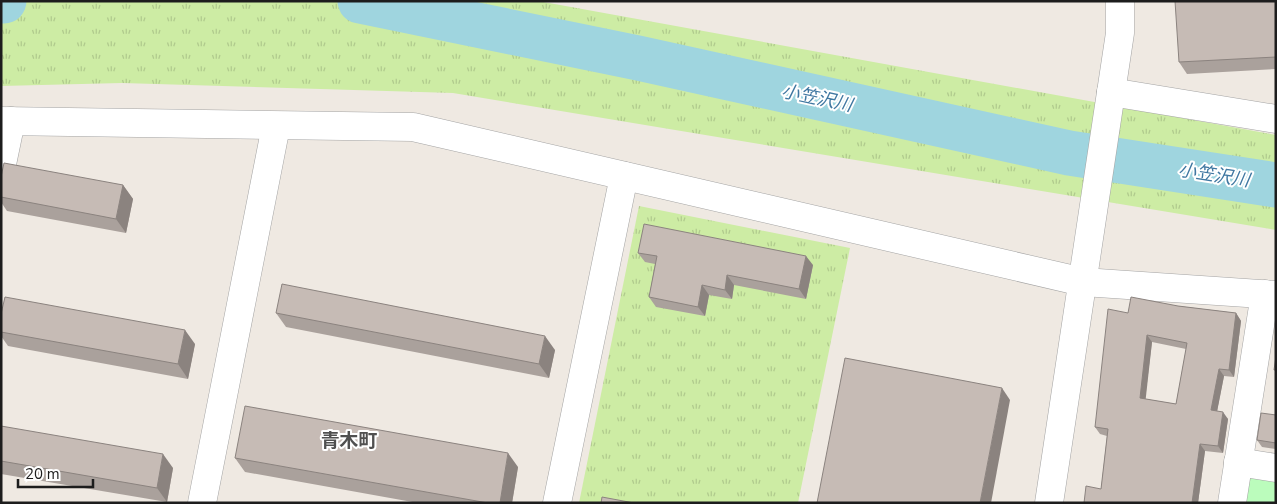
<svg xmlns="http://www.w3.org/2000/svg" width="1277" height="504" font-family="'Nunito Sans','Noto Sans JP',sans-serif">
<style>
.grass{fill:url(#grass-tufts)}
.park{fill:#bbfcbc}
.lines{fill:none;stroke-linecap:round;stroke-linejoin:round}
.river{stroke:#9fd5df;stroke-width:45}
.minor-casing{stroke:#a4a4a4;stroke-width:29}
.tertiary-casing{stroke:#a4a4a4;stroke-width:29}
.minor{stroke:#fff;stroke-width:28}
.tertiary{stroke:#fff;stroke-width:28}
.wall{fill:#aaa19c;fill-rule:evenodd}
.shaded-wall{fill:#8b837f}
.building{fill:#c6bbb5;stroke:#8b837f;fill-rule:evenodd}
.labels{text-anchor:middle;stroke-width:4;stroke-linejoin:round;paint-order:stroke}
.water-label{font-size:18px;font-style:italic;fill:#3f77a1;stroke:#fff}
.quarter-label{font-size:19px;font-weight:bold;fill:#505050;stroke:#fff}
</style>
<defs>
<pattern id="grass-tufts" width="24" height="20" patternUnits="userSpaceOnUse" patternTransform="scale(1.25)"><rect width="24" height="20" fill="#cdeca4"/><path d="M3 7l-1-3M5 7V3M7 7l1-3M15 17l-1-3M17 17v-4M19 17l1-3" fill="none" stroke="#b0ca8d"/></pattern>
</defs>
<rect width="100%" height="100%" fill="#efe9e2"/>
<g class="grass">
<polygon points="1,1 538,1 1276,135 1276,230 453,93 122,83 1,86"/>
<polygon points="639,206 850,248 798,503 579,503"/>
</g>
<polygon class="park" points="1249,476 1276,480 1276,503 1244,503"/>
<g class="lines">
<g class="river">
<polyline points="1,1 4,1"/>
<polyline points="360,1 638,58 1069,153 1276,185"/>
</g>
<defs>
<g id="minor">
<polyline points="1111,92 1276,119"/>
<polyline points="1,121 413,127 1083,282 1276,295"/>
<polyline points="1,169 11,121"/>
<polyline points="1238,462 1276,468"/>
<polyline points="202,503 276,126"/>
<polyline points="557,503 624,176"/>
<polyline points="1232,503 1265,294"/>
</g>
<polyline id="tertiary" points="1049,503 1120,33 1120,1"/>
</defs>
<use href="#minor" class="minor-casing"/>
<use href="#tertiary" class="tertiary-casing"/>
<use href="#minor" class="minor"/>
<use href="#tertiary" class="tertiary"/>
</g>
<g class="wall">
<polygon points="1276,1 1276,69 1187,74 1179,62"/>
<polygon points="1,177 123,185 133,199 126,233 7,211 1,202"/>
<polygon points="638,253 813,265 806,299 734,285 732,299 709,295 705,316 656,307 649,297 655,264 645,262"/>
<path d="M1178,306L1236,313L1241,321L1234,377L1224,376L1217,411L1228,419L1223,453L1205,451L1198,503H1084L1101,489L1107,436L1100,434L1095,427L1128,313ZM1152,342L1186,349L1176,404L1145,399Z"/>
<polygon points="276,313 555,350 549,378 286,327"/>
<polygon points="1,314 195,344 188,379 8,346 1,336"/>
<polygon points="1276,415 1276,449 1262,447 1257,440"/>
<polygon points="1,426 173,468 167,502 1,474"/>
<polygon points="235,458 518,467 512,503 418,503 245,472"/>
</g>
<g class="shaded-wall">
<polygon points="123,185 133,199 126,233 116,219"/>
<polygon points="806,256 813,265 806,299 799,289"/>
<polygon points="727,275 734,285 732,299 725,290"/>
<polygon points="702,285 709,295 705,316 698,307"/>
<polygon points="1236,313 1241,321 1234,377 1229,370"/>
<polygon points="185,330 195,344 188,379 178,364"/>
<polygon points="1147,335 1152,342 1145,405 1140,398"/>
<polygon points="545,336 555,350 549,378 539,364"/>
<polygon points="1219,369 1224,376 1216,417 1211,410"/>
<polygon points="1002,388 1010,400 991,503 980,503"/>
<polygon points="1223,412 1228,419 1223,453 1218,446"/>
<polygon points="1200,444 1205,451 1198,503 1192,503"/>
<polygon points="508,453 518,467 512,503 500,503"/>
<polygon points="163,454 173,468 167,502 157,488"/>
</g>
<g class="building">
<polygon points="1175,1 1276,1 1276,57 1179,62"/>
<polygon points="4,163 123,185 116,219 1,197 1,177"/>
<polygon points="644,224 806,256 799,289 727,275 725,290 702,285 698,307 649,297 657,256 638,253"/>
<polygon points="282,284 545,336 539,364 276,313"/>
<polygon points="5,297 185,330 178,364 1,332 1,314"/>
<path d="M1131,297L1178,306L1236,313L1229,370L1219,369L1211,410L1223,412L1218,446L1200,444L1192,503H1084L1086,486L1101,489L1108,429L1095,427L1108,309L1128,313ZM1147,335L1187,343L1176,404L1140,398Z"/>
<polygon points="1276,356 1276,370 1274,370"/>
<polygon points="845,358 1002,388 980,503 817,503"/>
<polygon points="245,406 508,453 500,503 488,503 235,458"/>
<polygon points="1261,413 1276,415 1276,443 1257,440"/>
<polygon points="1,426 163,454 157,488 1,461"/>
<polygon points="602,497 634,503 601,503"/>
</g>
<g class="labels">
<g class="water-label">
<text transform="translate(817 98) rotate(12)" y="6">小笠沢川</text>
<text transform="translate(1214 175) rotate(9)" y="6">小笠沢川</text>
</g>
<g class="quarter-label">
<text x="349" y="447">青木町</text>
</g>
</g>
<rect width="1277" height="504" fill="none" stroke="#1d1d1d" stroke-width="5"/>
<path d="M18 479v8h75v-8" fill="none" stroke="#1d1d1d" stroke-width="2.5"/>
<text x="25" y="479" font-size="15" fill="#1d1d1d" stroke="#ffffff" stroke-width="4" paint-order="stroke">20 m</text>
</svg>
